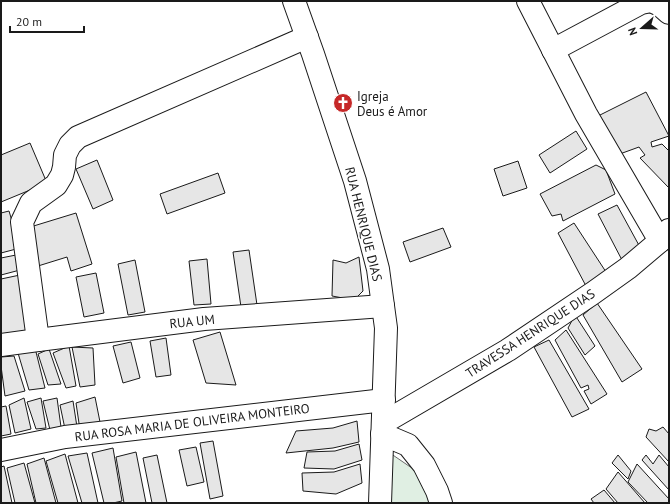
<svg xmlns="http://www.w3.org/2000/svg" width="670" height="504" font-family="'PT Sans',sans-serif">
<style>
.green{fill:#e0efe3;stroke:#6a6a6a}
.building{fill:#e6e6e6;stroke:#1a1a1a}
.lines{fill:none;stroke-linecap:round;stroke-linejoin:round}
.street-casing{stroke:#1a1a1a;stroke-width:24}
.street{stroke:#fff;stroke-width:22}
.labels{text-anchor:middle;stroke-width:3;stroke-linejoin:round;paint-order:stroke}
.poi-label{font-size:13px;fill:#1a1a1a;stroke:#fff;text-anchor:start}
.street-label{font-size:13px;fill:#1a1a1a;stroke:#fff}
</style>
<rect width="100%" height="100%" fill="#fff"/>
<polygon class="green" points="387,451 422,475 432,503 384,503"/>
<g class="building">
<polygon points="646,92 669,136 651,142 652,147 662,144 669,151 669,188 640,158 645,155 639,147 617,155 598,116"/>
<polygon points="576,131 587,149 550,173 539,155"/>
<polygon points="30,143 47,183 1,202 1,155"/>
<polygon points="97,160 113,200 93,209 76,169"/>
<polygon points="518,161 527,188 503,196 494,169"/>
<polygon points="596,165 606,170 615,194 563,221 561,214 552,216 540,194"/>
<polygon points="218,173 225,193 167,214 160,194"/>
<polygon points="617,205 641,249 623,262 598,214"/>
<polygon points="9,211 20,248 1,253 1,213"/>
<polygon points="76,213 92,264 71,271 67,257 38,266 27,228"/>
<polygon points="574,223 608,275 586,286 558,233"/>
<polygon points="443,228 451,247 410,262 403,242"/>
<polygon points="249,250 257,305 241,307 233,252"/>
<polygon points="16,255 20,270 1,275 1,258"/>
<polygon points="359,257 363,291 354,300 332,296 333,260 346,263"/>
<polygon points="207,259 211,304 194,305 189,261"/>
<polygon points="135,260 145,312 128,315 118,264"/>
<polygon points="96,273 104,313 84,317 76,277"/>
<polygon points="20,275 32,334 1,340 1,279"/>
<polygon points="597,303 642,369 622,382 583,315"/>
<polygon points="575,315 595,346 585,355 568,328"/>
<polygon points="566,330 607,394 591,404 584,391 589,389 588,385 581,388 555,340"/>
<polygon points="220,332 236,385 206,383 193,340"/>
<polygon points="166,338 171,375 156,377 150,341"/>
<polygon points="549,340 589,409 572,417 534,347"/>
<polygon points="131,342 140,378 123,383 113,346"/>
<polygon points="69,346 76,386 66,388 53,353"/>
<polygon points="72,347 93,348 95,385 80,387"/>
<polygon points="35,348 45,388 29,390 18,353"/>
<polygon points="49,349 61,384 48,385 38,354"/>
<polygon points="14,356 25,391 5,396 1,366 1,357"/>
<polygon points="95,397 101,427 80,430 76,403"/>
<polygon points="24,398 31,429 15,433 9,405"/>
<polygon points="41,398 46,428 36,429 27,402"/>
<polygon points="57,398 61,427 50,430 43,401"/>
<polygon points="73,401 77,427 65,429 60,405"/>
<polygon points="6,406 11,434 1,436 1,407"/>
<polygon points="357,421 359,442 333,448 286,453 296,431 333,428"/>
<polygon points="663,427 669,434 669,462 646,437 649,429 656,431"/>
<polygon points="213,441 223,496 210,499 200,443"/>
<polygon points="359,444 362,460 334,469 304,468 307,452 335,451"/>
<polygon points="196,447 204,482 187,486 179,450"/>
<polygon points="113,448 122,501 113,503 104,503 92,453"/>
<polygon points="136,452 146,503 124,503 116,457"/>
<polygon points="87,453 98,503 82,503 68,456"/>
<polygon points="65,454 78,503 58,503 46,461"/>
<polygon points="157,455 167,503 152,503 143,458"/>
<polygon points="618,455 631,471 628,479 612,463"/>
<polygon points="646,455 653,464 659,455 669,467 669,490 642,460"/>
<polygon points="44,458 56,503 36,503 27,464"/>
<polygon points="24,463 35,503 15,503 7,468"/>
<polygon points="360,464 362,483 336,494 303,491 302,473 334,472"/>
<polygon points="637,464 669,499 669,503 648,503 628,482"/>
<polygon points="4,466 12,503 1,503 1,467"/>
<polygon points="618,472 645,503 618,503 606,489"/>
<polygon points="604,490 615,503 594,503 591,499"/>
</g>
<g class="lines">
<defs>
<g id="street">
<polyline points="294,1 313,54 355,181 378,269 386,328 380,503"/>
<polyline points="528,1 586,114 660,241"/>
<polyline points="553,50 641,3 651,1 660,5 669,13"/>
<polyline points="38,340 22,222 31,203 56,185 62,175 64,167 65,155 70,145 78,137 307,37"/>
<polyline points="1,345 38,340 204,319 383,306"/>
<polyline points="383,423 508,350 593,293 628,268 660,241 669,230"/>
<polyline points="382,434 408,445 424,465 437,491 441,503"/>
<polyline points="1,450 65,437 384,400"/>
</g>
</defs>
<use href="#street" class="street-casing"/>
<use href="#street" class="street"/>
</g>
<defs>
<symbol id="church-disc" viewBox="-11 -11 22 22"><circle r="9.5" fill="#c62828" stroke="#fff"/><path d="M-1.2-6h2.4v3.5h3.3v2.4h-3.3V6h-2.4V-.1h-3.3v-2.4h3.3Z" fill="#fff"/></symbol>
</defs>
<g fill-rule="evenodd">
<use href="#church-disc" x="332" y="92" width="22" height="22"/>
</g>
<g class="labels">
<g class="poi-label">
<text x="357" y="101">Igreja<tspan x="357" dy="15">Deus é Amor</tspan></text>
</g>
<g class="street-label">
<text transform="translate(364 224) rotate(76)" y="5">RUA HENRIQUE DIAS</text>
<text transform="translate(192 321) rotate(-6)" y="5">RUA UM</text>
<text transform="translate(530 333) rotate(-33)" y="5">TRAVESSA HENRIQUE DIAS</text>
<text transform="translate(192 422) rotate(-7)" y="5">RUA ROSA MARIA DE OLIVEIRA MONTEIRO</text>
</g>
</g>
<rect width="670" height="504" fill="none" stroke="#1a1a1a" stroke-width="4"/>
<g transform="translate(642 28) rotate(250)" stroke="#ffffff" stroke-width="3" paint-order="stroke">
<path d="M0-3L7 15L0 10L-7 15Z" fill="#1a1a1a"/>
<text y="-6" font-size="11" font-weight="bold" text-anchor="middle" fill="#1a1a1a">N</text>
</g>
<path d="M10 26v6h74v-6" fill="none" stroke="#1a1a1a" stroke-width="2"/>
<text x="16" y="26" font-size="12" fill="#1a1a1a" stroke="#ffffff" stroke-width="3" paint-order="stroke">20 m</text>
</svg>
